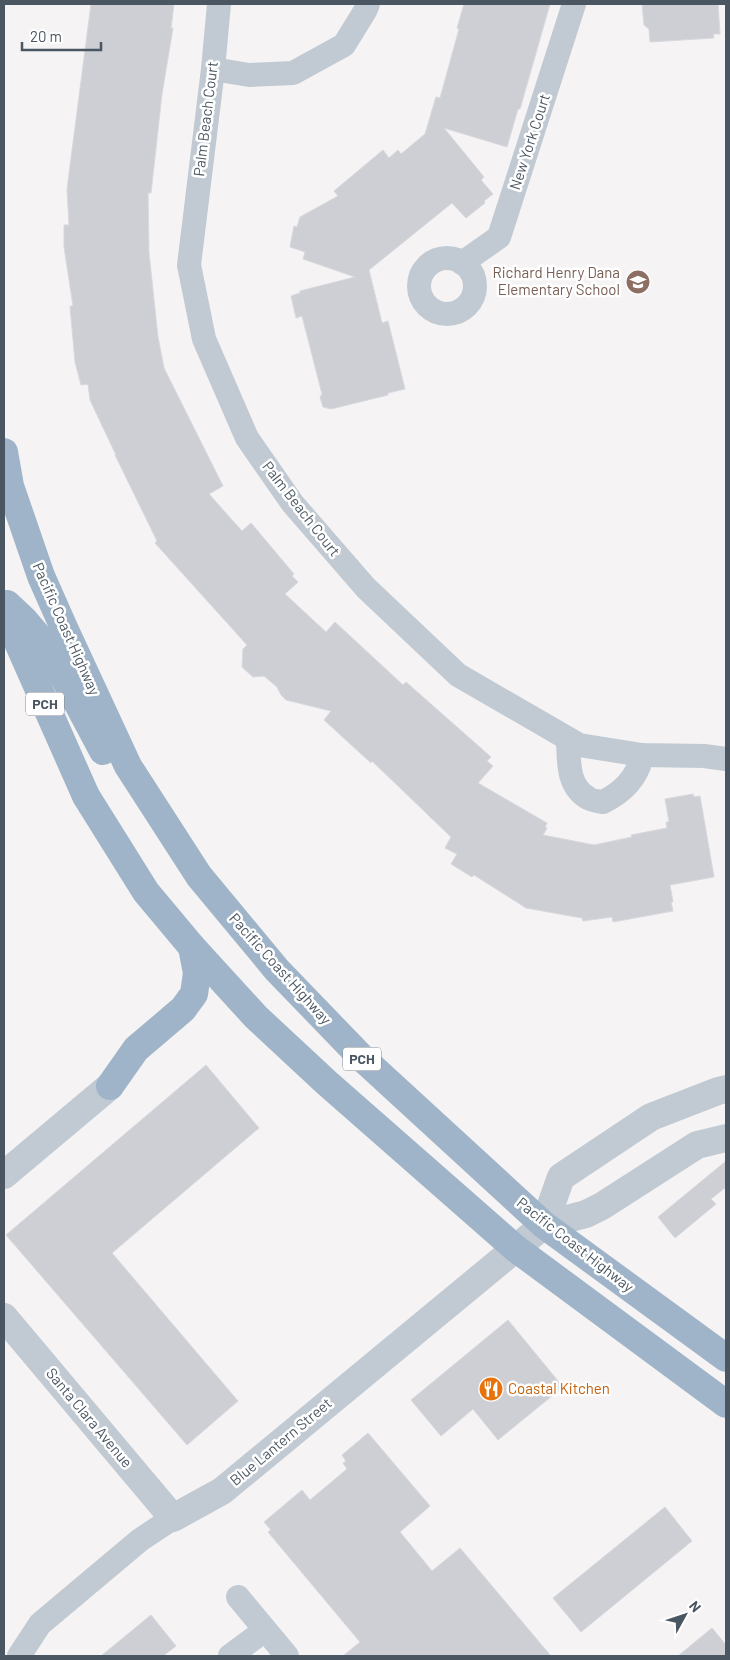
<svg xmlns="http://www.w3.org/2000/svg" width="730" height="1660" font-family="Barlow,sans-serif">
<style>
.building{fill:#cdcfd5;stroke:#d7d9de}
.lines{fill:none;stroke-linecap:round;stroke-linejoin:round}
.minor{stroke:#c1cad2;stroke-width:24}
.tertiary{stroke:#c1cad2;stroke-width:28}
.trunk{stroke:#9fb4c9;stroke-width:28}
.labels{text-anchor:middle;stroke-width:5;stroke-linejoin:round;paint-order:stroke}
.shield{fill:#fff;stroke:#808990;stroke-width:1}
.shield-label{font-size:14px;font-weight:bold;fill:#4a5661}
.street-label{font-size:15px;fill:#4a5661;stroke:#fff}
.education-label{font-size:15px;fill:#785e54;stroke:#fff;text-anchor:end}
.food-label{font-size:15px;fill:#c56008;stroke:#fff;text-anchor:start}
</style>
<rect width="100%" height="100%" fill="#f5f3f3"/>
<g class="building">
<polygon points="91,4 174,4 171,28 173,28 162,94 151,193 148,193 149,253 158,337 164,368 223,486 209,494 242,531 251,523 294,574 292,576 298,582 285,594 326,632 335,622 403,685 406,682 491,757 487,761 493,766 478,783 547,823 545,827 547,828 543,835 594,845 632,837 631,835 667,828 666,822 669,822 665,799 693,794 694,797 700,796 714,877 670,885 673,902 671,902 673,911 613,922 612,917 583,921 582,918 526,908 474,875 472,877 451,864 457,854 445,848 451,837 372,761 371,763 324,720 331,711 286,700 281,695 277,687 264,676 253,677 242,667 243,649 247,645 155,543 157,541 115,455 116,455 90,400 88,384 81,385 75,362 70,306 73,306 64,247 64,225 69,225 67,189"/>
<polygon points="464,4 550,4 520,109 518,109 507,147 444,128 484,177 481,180 493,194 484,201 485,203 466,218 452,203 369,270 382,323 388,321 405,389 388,393 388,395 331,409 323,407 320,397 322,394 302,316 296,318 291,296 300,293 300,291 355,277 303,259 305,252 290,247 294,226 297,227 300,217 338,196 334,191 383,150 389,158 398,150 401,154 425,134 436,97 440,98 459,29 457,28"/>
<polygon points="642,4 718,4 720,34 713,34 714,38 650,42 649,29 644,25"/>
<polygon points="206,1065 259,1128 112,1253 238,1401 187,1445 6,1235"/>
<polygon points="726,1161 726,1187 711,1199 716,1204 675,1238 658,1217"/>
<polygon points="508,1320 563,1387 498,1440 473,1409 441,1436 411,1400"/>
<polygon points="368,1433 430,1506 400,1532 432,1571 460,1548 551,1656 343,1656 360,1642 268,1532 271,1530 264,1522 302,1490 310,1500 347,1469 343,1463 346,1461 342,1455"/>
<polygon points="665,1507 692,1541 581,1632 553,1598"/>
<polygon points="151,1615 176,1646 163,1656 101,1656"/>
<polygon points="712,1628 726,1645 726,1656 678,1656"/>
</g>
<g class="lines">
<g class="minor">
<polyline points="219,4 213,69 189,265 204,339 247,438 293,504 366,588 458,675 579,745 642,755 704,756 726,759"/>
<polyline points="213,69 249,75 293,73 344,45 365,11 368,4"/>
<circle cx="447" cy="286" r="28"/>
<polyline points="462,263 499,237 574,4"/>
<path d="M568,740C569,761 567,786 588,798C592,801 599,801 603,802C623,792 638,777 642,755"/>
<polyline points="238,1597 287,1656"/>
<polyline points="19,1656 40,1624 140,1540 173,1518"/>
<polyline points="230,1656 265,1630"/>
</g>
<g class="tertiary">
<polyline points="4,1175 110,1086"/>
<polyline points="544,1225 561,1177 651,1117 718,1091 726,1089"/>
<polyline points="4,1317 173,1518 222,1491 544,1225 586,1214 602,1206 697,1145 726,1138"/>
</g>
<g class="trunk">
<polyline points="4,452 10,486 41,576 64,628 128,766 199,876 277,970 361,1057 544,1225 726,1358"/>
<polyline points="7,604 25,621 42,641 54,659 103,751"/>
<polyline points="4,611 86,796 146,892 192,947 256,1017 327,1083 515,1248 726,1404"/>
<polyline points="110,1086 136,1049 183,1009 194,994 197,973 192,947"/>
</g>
</g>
<defs>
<symbol id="school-disc" viewBox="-11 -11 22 22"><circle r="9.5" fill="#8d6e63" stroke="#fff"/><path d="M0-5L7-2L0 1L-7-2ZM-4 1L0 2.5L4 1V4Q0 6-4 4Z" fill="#fff"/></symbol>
<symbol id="restaurant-disc" viewBox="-11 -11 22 22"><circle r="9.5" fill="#e8710a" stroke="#fff"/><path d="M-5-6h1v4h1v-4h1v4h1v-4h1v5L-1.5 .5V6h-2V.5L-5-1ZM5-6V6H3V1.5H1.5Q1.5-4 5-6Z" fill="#fff"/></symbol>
</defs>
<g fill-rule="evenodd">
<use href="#school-disc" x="624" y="268" width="28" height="28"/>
<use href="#restaurant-disc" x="477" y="1375" width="28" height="28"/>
</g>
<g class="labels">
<g class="shield">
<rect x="26" y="692.5" width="38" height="23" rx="4"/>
<rect x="343" y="1047.5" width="38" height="23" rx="4"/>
</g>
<g class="shield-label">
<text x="45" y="709">PCH</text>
<text x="362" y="1064">PCH</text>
</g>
<g class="street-label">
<text transform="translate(206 119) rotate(-83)" y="5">Palm Beach Court</text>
<text transform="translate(530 142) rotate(-72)" y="5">New York Court</text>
<text transform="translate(301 509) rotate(52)" y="5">Palm Beach Court</text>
<text transform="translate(66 629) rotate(66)" y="5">Pacific Coast Highway</text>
<text transform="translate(280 969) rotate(48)" y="5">Pacific Coast Highway</text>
<text transform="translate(575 1245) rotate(38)" y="5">Pacific Coast Highway</text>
<text transform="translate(89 1418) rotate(50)" y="5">Santa Clara Avenue</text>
<text transform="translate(281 1442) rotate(-40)" y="5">Blue Lantern Street</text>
</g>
<g class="education-label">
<text x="620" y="278">Richard Henry Dana<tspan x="620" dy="17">Elementary School</tspan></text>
</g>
<g class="food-label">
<text x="508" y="1394">Coastal Kitchen</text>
</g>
</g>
<rect width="730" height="1660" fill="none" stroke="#4a5661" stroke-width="10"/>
<g transform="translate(685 1615) rotate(50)" stroke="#ffffff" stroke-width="4" paint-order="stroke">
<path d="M0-4L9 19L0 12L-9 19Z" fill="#4a5661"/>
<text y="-8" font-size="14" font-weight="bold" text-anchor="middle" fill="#4a5661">N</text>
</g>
<path d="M22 42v8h79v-8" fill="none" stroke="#4a5661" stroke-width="2.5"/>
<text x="30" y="42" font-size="15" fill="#4a5661" stroke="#ffffff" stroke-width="4" paint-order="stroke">20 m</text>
</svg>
